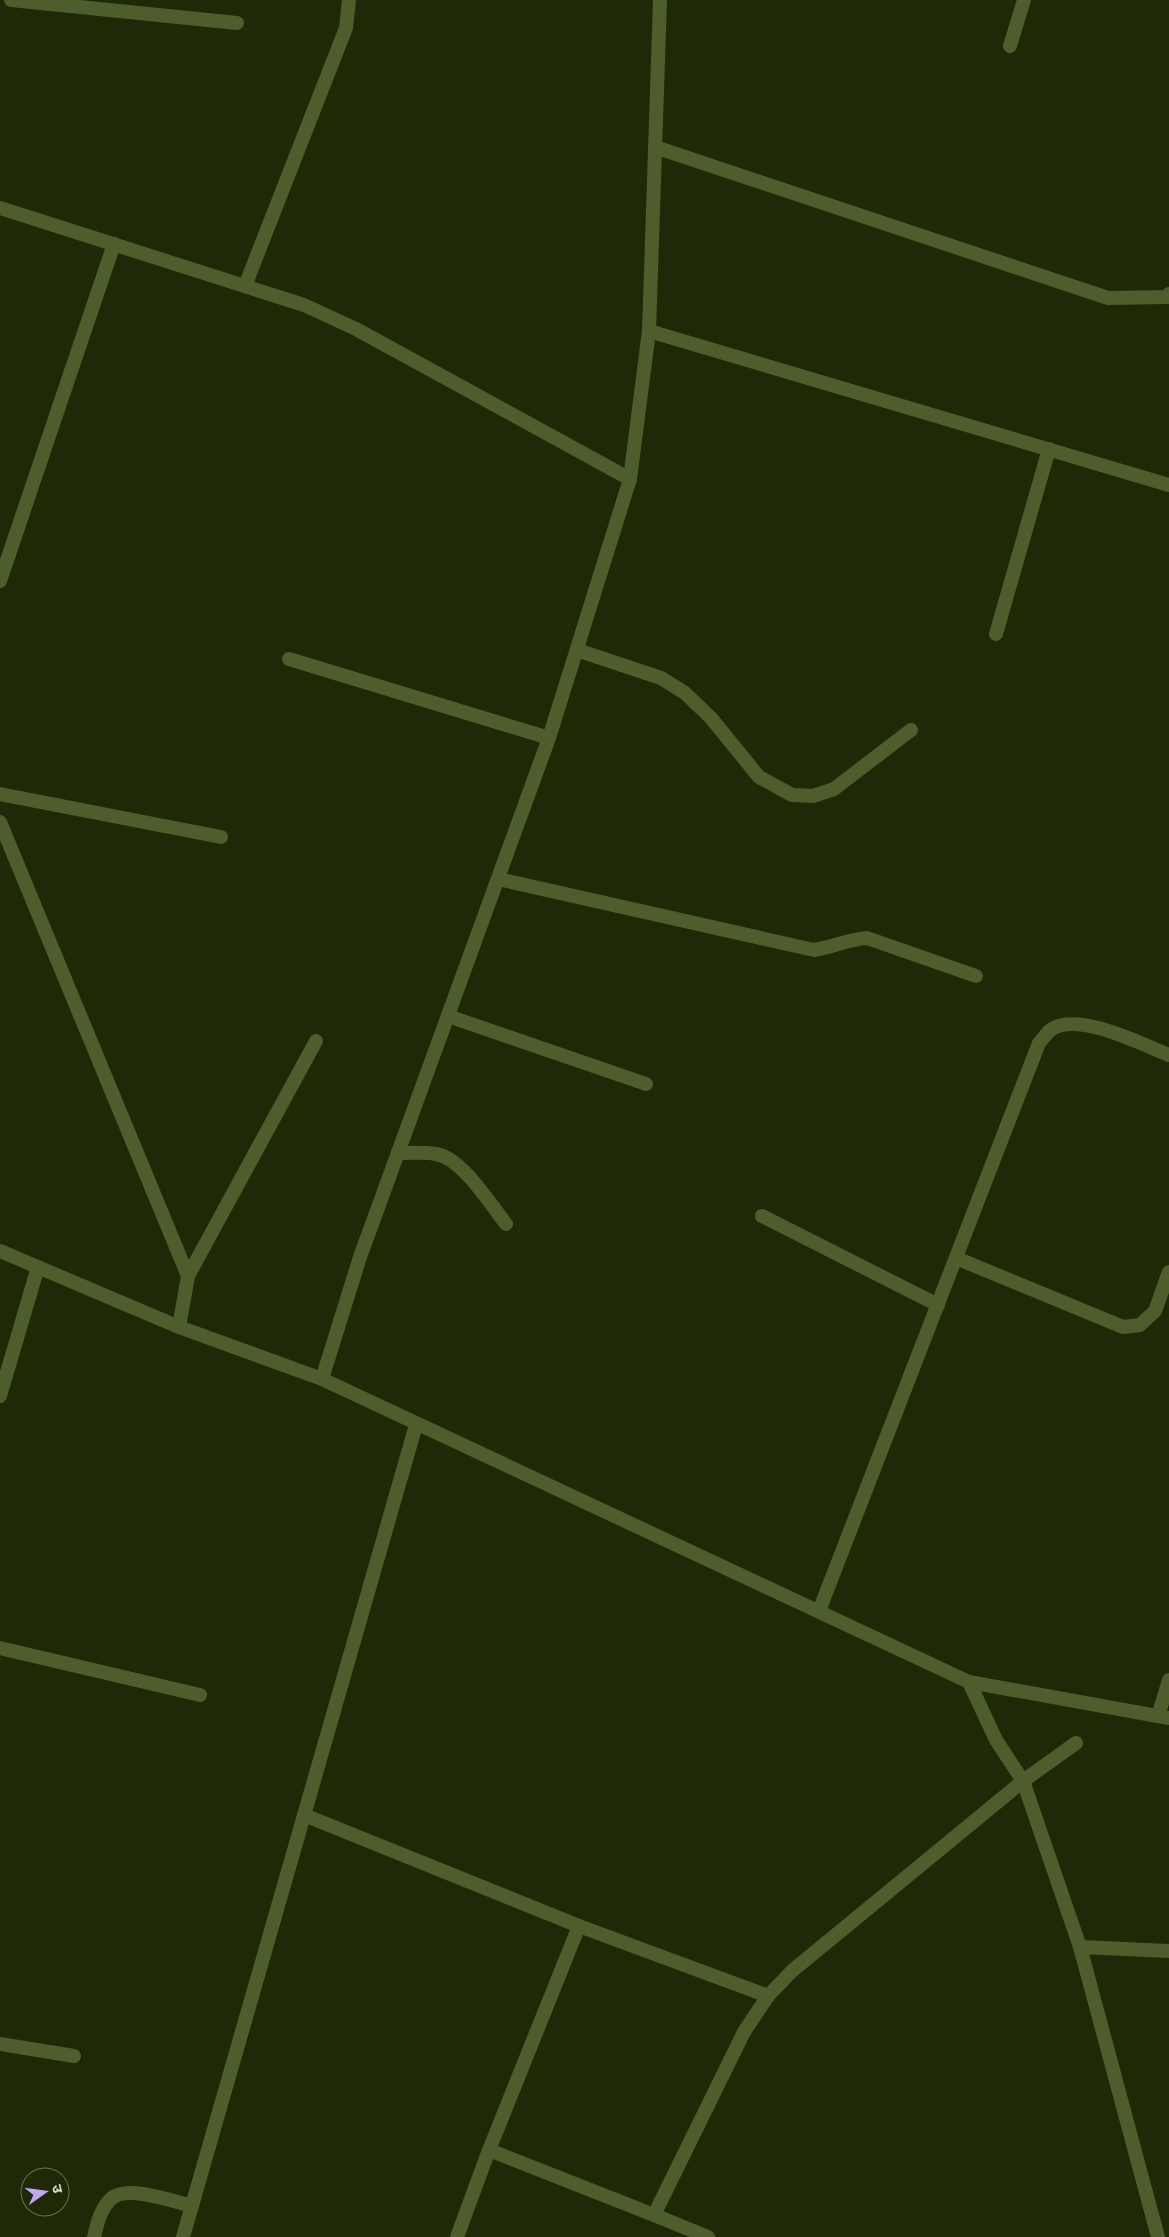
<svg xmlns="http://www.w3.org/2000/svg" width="1169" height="2237" font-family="'Roboto Condensed','Noto Sans Devanagari',sans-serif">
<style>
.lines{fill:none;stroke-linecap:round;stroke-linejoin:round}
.minor{stroke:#4e5d2c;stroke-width:14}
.tertiary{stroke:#4e5d2c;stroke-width:14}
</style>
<rect width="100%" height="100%" fill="#1f2807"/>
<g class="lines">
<g class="minor">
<polyline points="11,0 237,23"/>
<polyline points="1010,46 1024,0"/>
<polyline points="655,147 1108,298 1168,297 1169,294"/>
<polyline points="0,208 304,305 356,329 630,479"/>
<polyline points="245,286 346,28 349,0"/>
<polyline points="649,331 1169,485"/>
<polyline points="0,581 114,244"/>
<polyline points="996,634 1049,449"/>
<polyline points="577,650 661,678 685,693 711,718 759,777 792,795 813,796 834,789 911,730"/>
<polyline points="289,659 549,738"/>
<polyline points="0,794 221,837"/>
<polyline points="0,822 188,1276 179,1327"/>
<path d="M498,879L814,950C833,947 849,939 867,938L976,976"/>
<polyline points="448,1016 646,1084"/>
<path d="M398,1153C410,1153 424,1152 436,1154C462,1158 490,1204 506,1224"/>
<polyline points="762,1216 938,1305"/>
<polyline points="956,1258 1123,1327 1140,1325 1155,1311 1169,1272"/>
<polyline points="188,1276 316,1041"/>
<polyline points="0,1396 38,1267"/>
<path d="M819,1611L1039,1043C1043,1039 1047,1032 1052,1029C1079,1012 1141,1044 1169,1055"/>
<polyline points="0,1648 200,1695"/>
<polyline points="1158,1716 1169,1680"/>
<polyline points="304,1815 579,1926 768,1996"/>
<polyline points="1080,1947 1169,1951"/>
<polyline points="0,2044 74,2056"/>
<polyline points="489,2150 654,2215"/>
<path d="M94,2237C97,2224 101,2207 112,2198C128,2185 172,2201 192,2206"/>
<polyline points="183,2237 416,1425"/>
<polyline points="457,2237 489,2150 579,1926"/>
<polyline points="708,2237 654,2215 744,2032 768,1996 792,1971 1023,1781 1076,1743"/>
</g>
<g class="tertiary">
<polyline points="0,1251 179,1327 322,1379 969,1682 996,1740 1023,1781 1080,1947 1158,2237"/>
<polyline points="322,1379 360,1257 549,738 630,479 649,331 660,0"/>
<polyline points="969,1682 1169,1718"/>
</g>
</g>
<g transform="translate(45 2192) rotate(76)"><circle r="24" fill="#1f2807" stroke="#697256"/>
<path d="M0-4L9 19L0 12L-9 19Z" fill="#c5a6f0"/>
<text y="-8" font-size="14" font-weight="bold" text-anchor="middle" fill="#d9e0cc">उ</text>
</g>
</svg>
